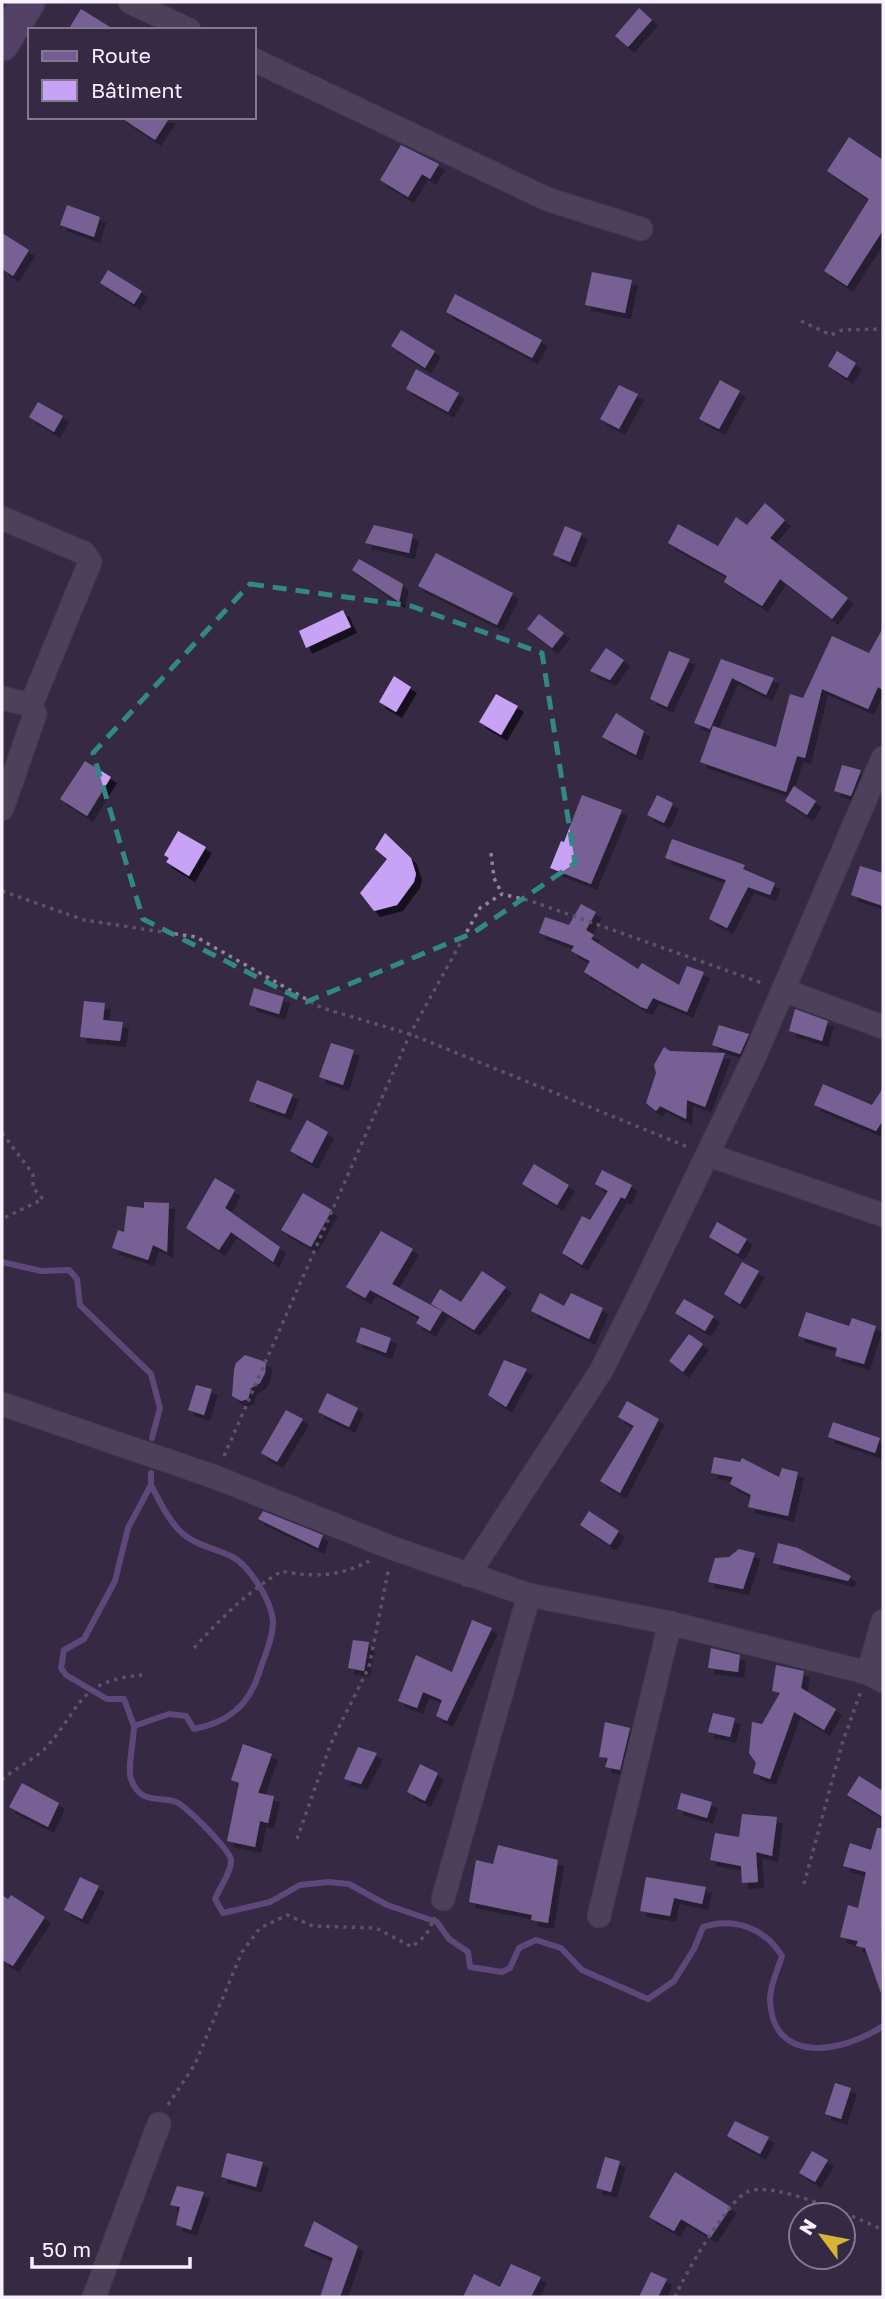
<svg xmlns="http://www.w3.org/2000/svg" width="885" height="2299" font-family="'Golos Text',sans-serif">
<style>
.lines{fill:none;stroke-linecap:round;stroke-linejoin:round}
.stream{stroke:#916dbb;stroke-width:6}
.building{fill:#c8a3f5;filter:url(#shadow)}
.street-casing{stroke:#50475c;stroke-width:25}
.secondary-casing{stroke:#50475c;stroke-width:36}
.path{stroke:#8c8398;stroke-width:3.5;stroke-dasharray:3.5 5;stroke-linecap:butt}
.street{stroke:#685b79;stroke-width:23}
.secondary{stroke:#765c93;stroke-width:33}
.marked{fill:none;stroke:#328884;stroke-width:5;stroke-dasharray:14 9;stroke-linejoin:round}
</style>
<defs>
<filter id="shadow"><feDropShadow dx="6" dy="6" stdDeviation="0" flood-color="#0009"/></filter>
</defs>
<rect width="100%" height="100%" fill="#352944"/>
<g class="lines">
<g class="stream">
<polyline points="2,1262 41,1271 69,1270 77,1279 80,1305 151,1374 160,1408 152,1438"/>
<path d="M151,1485C159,1500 167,1518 179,1530C193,1545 214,1548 231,1556C249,1565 272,1601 273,1622C273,1639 264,1657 259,1673C249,1706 227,1723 194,1729L186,1716L169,1714L134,1726C134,1740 127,1769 131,1779C140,1805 160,1796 176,1802C187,1807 230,1850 231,1860C232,1871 219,1889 215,1899L223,1913L270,1902L300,1885L329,1882L349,1884L387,1905L437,1922L449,1939L468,1952L470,1967L502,1972L510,1968L519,1948L536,1940L561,1948L582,1970L648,1999L674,1981L694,1949L703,1927C734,1917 765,1928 782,1956C778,1969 770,1985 770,1999C772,2067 844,2052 883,2026"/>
<polyline points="134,1726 124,1699 107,1699 66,1675 61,1668 64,1650 84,1639 115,1581 128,1528 151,1485 151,1473"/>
</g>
</g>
<g class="building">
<polygon points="639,8 652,20 628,47 615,36"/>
<polygon points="81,9 115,30 68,30"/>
<polygon points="120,117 170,117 155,140"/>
<polygon points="849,137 883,160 883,230 847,286 824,271 869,199 827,171"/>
<polygon points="401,145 439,164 430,179 422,174 408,197 380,180"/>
<polygon points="67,205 100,217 94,237 60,225"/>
<polygon points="2,233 29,250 13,276 2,269"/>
<polygon points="108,270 142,291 134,304 100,283"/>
<polygon points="592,272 632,280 625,313 585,305"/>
<polygon points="455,294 542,340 532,358 446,312"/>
<polygon points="401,330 435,351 425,368 391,346"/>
<polygon points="837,351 856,363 847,378 828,366"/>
<polygon points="416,369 459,393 448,412 406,389"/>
<polygon points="720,380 740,391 719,429 699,419"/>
<polygon points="619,385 638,394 619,429 600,419"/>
<polygon points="38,402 63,416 54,432 29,417"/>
<polygon points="765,503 785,520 770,538 848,598 832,619 780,579 762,606 724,582 727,576 668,543 678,524 718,546 736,517 747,525"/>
<polygon points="374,525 413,534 409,553 365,543"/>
<polygon points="565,526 582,533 570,562 553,555"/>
<polygon points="436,553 513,593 497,625 418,586"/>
<polygon points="359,559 403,584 399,602 352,570"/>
<polygon points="343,610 351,627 306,648 299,631"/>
<polygon points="539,614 564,633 552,648 527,629"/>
<polygon points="883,628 883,690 878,687 868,709 822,689 805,758 797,756 786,792 700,762 713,726 776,747 790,694 803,698 832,636 869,653"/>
<polygon points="606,648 624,660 610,680 590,671"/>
<polygon points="669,651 690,659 667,707 650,699"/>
<polygon points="721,659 774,678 766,695 732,678 710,729 694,723"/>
<polygon points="394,676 411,687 396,712 379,702"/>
<polygon points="496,694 518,706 501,735 479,722"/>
<polygon points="616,713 644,731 636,755 602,737"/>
<polygon points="85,761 111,777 87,816 60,799"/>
<polygon points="842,765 861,770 851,796 834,791"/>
<polygon points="794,786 816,801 807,815 785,801"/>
<polygon points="582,795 622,810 591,884 550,868 561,841 564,842"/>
<polygon points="657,795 673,803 664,823 647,815"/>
<polygon points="178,831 206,847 189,876 166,862 169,858 164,855"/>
<polygon points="385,833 411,858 416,874 414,882 397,905 374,911 360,893 387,859 375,849"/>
<polygon points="672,839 745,865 743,869 775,883 770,895 748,887 727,928 709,919 726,880 665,858"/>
<polygon points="860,866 883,873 883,906 851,895"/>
<polygon points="581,904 596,912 586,930 594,935 591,939 638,969 642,963 679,985 687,966 704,972 687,1012 653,998 647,1009 641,1007 584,972 590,961 571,951 574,946 539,933 545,917 569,925"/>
<polygon points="254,988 284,997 279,1014 249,1005"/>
<polygon points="84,1001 105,1003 103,1020 123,1022 120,1041 80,1037"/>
<polygon points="795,1009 828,1021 822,1041 789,1031"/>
<polygon points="719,1025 749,1034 740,1054 712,1045"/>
<polygon points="331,1043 354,1050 343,1085 319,1077"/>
<polygon points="664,1047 670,1051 725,1053 705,1107 687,1100 686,1119 660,1106 656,1111 646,1103 656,1073 654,1065"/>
<polygon points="257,1080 293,1094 285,1114 249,1101"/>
<polygon points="823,1084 872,1105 883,1088 883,1120 876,1131 814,1105"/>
<polygon points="307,1120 328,1132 312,1163 290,1151"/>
<polygon points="534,1164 569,1185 557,1205 522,1184"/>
<polygon points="602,1170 632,1185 625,1199 621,1197 582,1265 562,1253 582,1216 590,1220 608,1191 595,1184"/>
<polygon points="215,1178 235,1190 225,1208 280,1247 273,1262 231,1232 219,1250 186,1228"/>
<polygon points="303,1193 332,1210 311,1247 281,1230"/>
<polygon points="144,1202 169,1203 167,1252 153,1245 148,1260 112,1248 118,1230 124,1232 127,1206 144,1208"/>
<polygon points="717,1222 747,1239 738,1254 709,1237"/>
<polygon points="381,1231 413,1249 392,1284 442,1311 430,1331 416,1323 420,1317 370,1290 365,1298 346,1287"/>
<polygon points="742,1262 759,1271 740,1304 724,1294"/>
<polygon points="482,1271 506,1287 474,1330 431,1304 440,1289 461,1302"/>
<polygon points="540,1293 564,1306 571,1293 603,1308 589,1339 531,1311"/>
<polygon points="684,1299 714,1316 705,1331 675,1313"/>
<polygon points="806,1312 849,1326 852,1318 876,1326 864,1364 835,1356 837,1348 798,1336"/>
<polygon points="361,1327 391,1338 386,1353 356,1342"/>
<polygon points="689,1334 703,1344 683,1372 669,1361"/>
<polygon points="245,1355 266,1362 265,1373 260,1383 251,1388 248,1399 241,1401 232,1396 234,1370 236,1363"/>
<polygon points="504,1360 527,1369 506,1407 488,1395"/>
<polygon points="196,1385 212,1389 204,1415 188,1410"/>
<polygon points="327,1393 358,1408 349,1427 318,1412"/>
<polygon points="627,1401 659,1419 620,1493 600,1481 634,1426 618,1417"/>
<polygon points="286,1410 303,1419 277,1462 261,1453"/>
<polygon points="833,1422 880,1438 875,1453 828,1437"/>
<polygon points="714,1457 740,1462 742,1458 779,1477 782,1468 798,1472 788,1516 748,1507 751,1495 730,1484 733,1477 711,1473"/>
<polygon points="263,1511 323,1535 318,1548 258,1519"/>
<polygon points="589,1511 619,1531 610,1545 580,1525"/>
<polygon points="778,1543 798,1548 851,1576 848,1581 773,1563"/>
<polygon points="739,1549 755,1553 743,1589 708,1582 715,1558 729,1557"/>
<polygon points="472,1620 492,1628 447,1721 436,1716 442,1700 423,1692 417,1708 398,1701 416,1655 452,1672"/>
<polygon points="353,1640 369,1642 364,1671 348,1668"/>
<polygon points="711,1648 740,1655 738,1672 708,1668"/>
<polygon points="776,1665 804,1671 801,1688 836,1709 824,1730 794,1712 770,1779 753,1773 756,1763 749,1753 752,1722 762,1724 780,1693 772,1691"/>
<polygon points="713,1713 735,1718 730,1737 708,1732"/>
<polygon points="605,1722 630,1728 620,1770 605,1767 608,1758 599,1757"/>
<polygon points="243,1744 272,1754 258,1793 274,1796 268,1823 260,1821 255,1847 227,1841 239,1783 231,1780"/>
<polygon points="358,1747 377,1753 361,1784 344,1779"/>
<polygon points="420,1764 438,1773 425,1801 407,1792"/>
<polygon points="859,1776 883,1791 883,1817 847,1795"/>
<polygon points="22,1783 59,1803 48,1827 9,1807"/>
<polygon points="681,1793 712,1802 707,1818 677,1809"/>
<polygon points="742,1814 777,1817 772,1856 756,1852 758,1882 742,1883 741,1866 710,1860 715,1833 739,1837"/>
<polygon points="877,1828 883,1828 881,1993 865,1948 856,1946 858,1941 840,1937 848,1905 858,1908 866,1872 843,1866 850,1843 871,1850"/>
<polygon points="498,1845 558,1860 548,1923 531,1920 532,1915 469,1902 476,1860 493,1864"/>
<polygon points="80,1877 99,1886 82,1919 64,1910"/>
<polygon points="646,1877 706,1887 702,1904 674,1898 670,1916 640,1911"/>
<polygon points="2,1895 8,1899 11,1895 45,1917 13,1966 2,1960"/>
<polygon points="835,2083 851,2088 841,2119 825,2114"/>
<polygon points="735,2121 769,2137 760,2154 727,2136"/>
<polygon points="812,2151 828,2160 815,2182 799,2173"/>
<polygon points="227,2153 263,2162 256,2187 221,2177"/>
<polygon points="605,2157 620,2161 611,2192 596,2188"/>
<polygon points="675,2172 731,2207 711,2237 681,2219 674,2231 649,2217"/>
<polygon points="177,2186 204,2192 191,2230 176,2225 180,2207 170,2205"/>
<polygon points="314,2221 358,2246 340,2297 320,2297 333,2258 304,2246"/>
<polygon points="511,2264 541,2277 531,2297 463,2297 474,2274 500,2287"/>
<polygon points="651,2272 667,2279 658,2297 639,2297"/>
</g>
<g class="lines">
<defs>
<g id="street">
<polyline points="130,2 189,30"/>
<polyline points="254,60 547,199 641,229"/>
<polyline points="2,518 84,553 90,562 31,705"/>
<polyline points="2,698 31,705 35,714 2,809"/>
<polyline points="783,990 883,1027"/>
<polyline points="709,1155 883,1215"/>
<polyline points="2,1404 215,1477 392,1548 529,1595 670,1623 868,1673"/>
<polyline points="468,1575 601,1371 636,1302 753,1060 883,758"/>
<polyline points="883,1621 868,1673 883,1681"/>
<polyline points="443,1899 529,1595"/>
<polyline points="599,1916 670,1623"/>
<polyline points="94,2297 159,2124"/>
</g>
<polyline id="secondary" points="2,44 28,2"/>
</defs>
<use href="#street" class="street-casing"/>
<use href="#secondary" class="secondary-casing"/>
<g class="path">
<polyline points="801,321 831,335 842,330 883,329"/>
<polyline points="491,853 494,878 502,894"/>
<polyline points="2,891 84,920 196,937 322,1008 410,1034 688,1147"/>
<polyline points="2,1133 33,1174 33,1188 43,1199 2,1219"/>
<polyline points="224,1456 410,1034 480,908 502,894 531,901 765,984"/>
<path d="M194,1648C221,1618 247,1592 282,1571C310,1578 343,1576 369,1561"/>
<path d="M2,1780C16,1767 38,1758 50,1743C84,1702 80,1681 142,1675"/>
<polyline points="297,1839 331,1743 369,1667 389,1567"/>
<polyline points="804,1884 843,1741 861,1691"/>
<polyline points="168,2105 195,2064 242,1952 260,1928 287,1915 313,1926 376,1928 412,1947 426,1935 435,1917"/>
<path d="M675,2297C684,2275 727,2202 747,2192C770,2179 858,2218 883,2230"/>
</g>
<use href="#street" class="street"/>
<use href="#secondary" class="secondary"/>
</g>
<path d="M0 0H885V2299H0ZM250,584L411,606L542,653L575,863L473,933L306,1002L143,919L93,753Z" fill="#352944" fill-opacity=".55" fill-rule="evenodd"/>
<path class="marked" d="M250,584L411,606L542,653L575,863L473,933L306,1002L143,919L93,753Z"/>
<rect width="885" height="2299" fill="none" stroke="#f6f0ff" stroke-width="7"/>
<rect x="28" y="28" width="228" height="91" fill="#352944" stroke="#82798f" stroke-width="2"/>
<rect x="42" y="51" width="35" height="10" fill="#765c93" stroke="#82798f" stroke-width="2"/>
<text x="91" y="63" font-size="21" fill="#f6f0ff">Route</text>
<rect x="42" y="80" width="35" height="21" fill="#c8a3f5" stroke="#82798f" stroke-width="2"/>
<text x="91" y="98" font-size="21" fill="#f6f0ff">Bâtiment</text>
<g transform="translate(822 2236) rotate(302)"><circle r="33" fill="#352944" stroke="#82798f" stroke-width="2"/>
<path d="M0-5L12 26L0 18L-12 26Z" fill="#d5b534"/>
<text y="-10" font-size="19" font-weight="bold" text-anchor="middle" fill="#f6f0ff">N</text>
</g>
<path d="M32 2257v10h158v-10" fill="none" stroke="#f6f0ff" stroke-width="3.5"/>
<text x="42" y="2257" font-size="21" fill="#f6f0ff" stroke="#352944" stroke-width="5" paint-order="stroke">50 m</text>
</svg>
